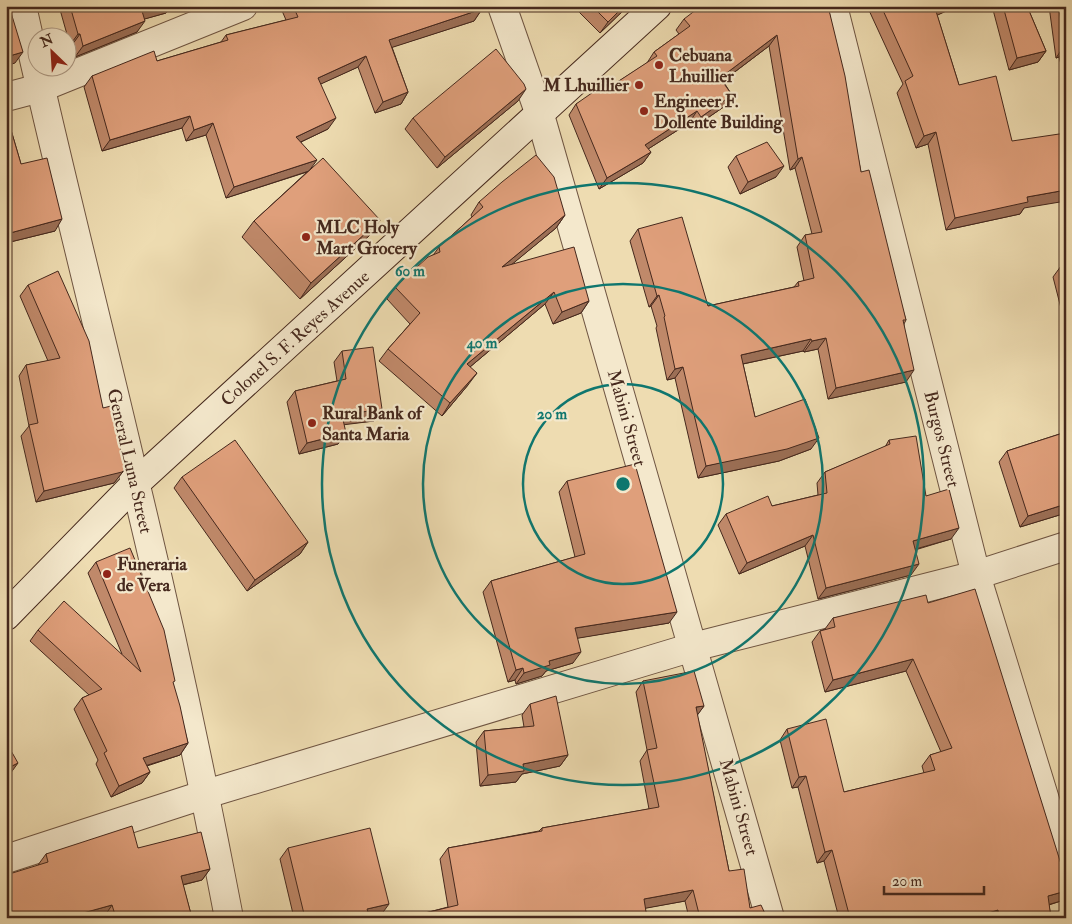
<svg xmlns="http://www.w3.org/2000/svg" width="1072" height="924" font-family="'IM FELL Double Pica',serif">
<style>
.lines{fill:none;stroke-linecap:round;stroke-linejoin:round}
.minor-casing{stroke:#6f5542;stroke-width:30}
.secondary-casing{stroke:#45281d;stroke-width:30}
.minor{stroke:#f4e8cc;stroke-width:28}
.secondary{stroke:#f4e8cc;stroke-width:28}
.wall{fill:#c0896a;stroke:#45281d}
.shaded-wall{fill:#9c6f56;stroke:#45281d}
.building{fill:#df9f7b;stroke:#45281d}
.ring{fill:none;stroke:#0f766e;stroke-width:2.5}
.poi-dot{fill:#8f2418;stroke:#f4e8cc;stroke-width:2}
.labels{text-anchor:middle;stroke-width:4.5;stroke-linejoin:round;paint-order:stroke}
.poi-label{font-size:18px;font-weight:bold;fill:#45281d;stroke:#f4e8cc;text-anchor:start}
.street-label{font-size:18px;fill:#45281d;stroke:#f4e8cc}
.centre{fill:#0f766e;stroke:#f4e8cc;stroke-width:2.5}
.ring-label{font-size:15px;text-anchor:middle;font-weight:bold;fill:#0f766e;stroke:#f4e8cc;stroke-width:4.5;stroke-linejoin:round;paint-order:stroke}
</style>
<rect width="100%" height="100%" fill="#eedcb1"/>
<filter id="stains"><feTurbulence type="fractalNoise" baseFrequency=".004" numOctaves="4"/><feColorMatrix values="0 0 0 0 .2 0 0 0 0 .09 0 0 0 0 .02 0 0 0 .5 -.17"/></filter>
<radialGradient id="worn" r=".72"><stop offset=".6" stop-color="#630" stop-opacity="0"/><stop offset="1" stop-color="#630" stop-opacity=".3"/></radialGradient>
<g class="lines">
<defs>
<g id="minor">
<path d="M22,6C57,165 98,323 135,482C170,626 201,772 229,918"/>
<polyline points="502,6 540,115 770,918"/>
<polyline points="833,6 976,575 1066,868"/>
<polyline points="6,97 40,88 243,6"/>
<polyline points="6,859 206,794 693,647 976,575 1066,546"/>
</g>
<polyline id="secondary" points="6,616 136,483 657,6"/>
</defs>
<use href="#minor" class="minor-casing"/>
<use href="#secondary" class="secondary-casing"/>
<use href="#minor" class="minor"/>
<use href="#secondary" class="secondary"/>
</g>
<g class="wall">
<polygon points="59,6 171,6 166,13 144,19 137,32 75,57 72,45 70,45"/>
<polygon points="280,6 336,6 338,11 482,9 474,21 392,47 408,92 401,104 375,113 358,67 320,84 328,129 301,142 311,168 380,220 369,236 300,299 242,237 254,221 307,172 226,198 206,135 186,141 182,128 102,151 84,87 92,76 157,61 221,42 226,35 286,20"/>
<polygon points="573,6 628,6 600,33"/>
<polygon points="828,6 861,172 906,320 904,324 906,382 828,399 818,349 804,352 803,351 743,364 755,417 811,449 779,461 698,478 675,378 667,380 656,328 657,326 651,306 649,307 630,241 638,229 708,306 794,287 798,282 804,281 797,247 805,235 812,234 795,168 790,170 769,46 723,81 732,95 725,106 693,128 689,123 648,149 651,152 643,163 599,189 569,115 576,104 602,92 647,63 654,52 679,34 676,30 684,19"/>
<polygon points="867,6 957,6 937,15 959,85 1024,208 1020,214 946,230 928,144 916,148 897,93 903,84"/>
<polygon points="992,6 1027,6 1046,51 1038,62 1009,70"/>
<polygon points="1049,6 1066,6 1066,83 1059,57 1056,58"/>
<polygon points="518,101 437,168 405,129 413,118"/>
<polygon points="6,113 21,164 55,231 6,243"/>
<polygon points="736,156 776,177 740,194 728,167"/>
<polygon points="479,202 565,215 556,228 512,264 589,301 581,313 553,324 545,304 470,367 468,385 442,416 379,361 388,349 410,324 387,299 395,287 434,254 439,247 472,217 471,215"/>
<polygon points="1066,265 1066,319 1064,320 1053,277 1061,266"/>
<polygon points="28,285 103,408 125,469 114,483 36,502 21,436 29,426 19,376 26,365 48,361 20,296"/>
<polygon points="342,351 374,421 344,424 338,444 299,454 287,402 295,391 337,381 334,362"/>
<polygon points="1066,432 1066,513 1020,527 999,462 1007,451"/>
<polygon points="889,440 926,496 951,539 915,550 911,575 818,599 805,546 739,574 718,525 726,514 772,506 818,495 817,483 825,472 885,447"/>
<polygon points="182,477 308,542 300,554 247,591 174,488"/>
<polygon points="567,481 669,623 577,638 573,663 546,671 542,676 516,684 515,680 508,682 483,592 491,581 575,557 559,492"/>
<polygon points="96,562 173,684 188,743 180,755 147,766 150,772 142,783 111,797 96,764 98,760 74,709 82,698 89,695 30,641 38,630 122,654 88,573"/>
<polygon points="928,603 1061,901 1049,905 1051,918 839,918 824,861 817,863 798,787 792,788 780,740 787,729 844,792 924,773 922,766 930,755 941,752 906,671 825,692 812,642 820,631 825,629 833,618"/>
<polygon points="643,681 704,706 697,715 729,871 750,908 767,918 689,918 685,901 645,908 647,918 421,918 425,913 448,907 440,859 448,848 539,831 542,828 649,809 640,761 647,750 636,692"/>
<polygon points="530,704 568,755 560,766 522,774 516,782 480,786 476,742 484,731 524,727 522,715"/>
<polygon points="138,848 210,869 202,880 183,885 192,918 105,918 104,917 38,865 46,854"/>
<polygon points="288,848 381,915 371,918 294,918 280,859"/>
</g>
<g class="shaded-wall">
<polygon points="159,6 171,6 166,13 134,22 142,11"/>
<polygon points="624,6 628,6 600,33 608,22"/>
<polygon points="939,6 957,6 927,20 935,8"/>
<polygon points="482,9 474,21 381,51 389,40"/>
<polygon points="145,21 137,32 75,57 83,46"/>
<polygon points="78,34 80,34 72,45 70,45"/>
<polygon points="777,35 769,46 712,89 720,78"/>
<polygon points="1066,45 1066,48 1059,57 1056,58 1064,46"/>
<polygon points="1046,51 1038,62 1009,70 1017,58"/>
<polygon points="23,52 15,63 6,66 6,57"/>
<polygon points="366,56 358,67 310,89 318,78"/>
<polygon points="526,89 518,101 437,168 445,157"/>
<polygon points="408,92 401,104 375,113 383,102"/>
<polygon points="732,95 725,106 693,128 701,117"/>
<polygon points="697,111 689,123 637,156 645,145"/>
<polygon points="190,116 182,128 102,151 110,140"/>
<polygon points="336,118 328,129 288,148 296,137"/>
<polygon points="213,123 206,135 186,141 194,130"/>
<polygon points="936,132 928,144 916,148 924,136"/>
<polygon points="651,152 643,163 599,189 607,178"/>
<polygon points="802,157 795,168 790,170 798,159"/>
<polygon points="317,160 309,171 226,198 234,187"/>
<polygon points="784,166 776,177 740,194 748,182"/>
<polygon points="1066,190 1066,201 1024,208 1020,214 946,230 955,218 1027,197"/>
<polygon points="565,215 556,228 493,280 502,267"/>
<polygon points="62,219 55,231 6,243 6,239 10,233"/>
<polygon points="380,220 369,236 300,299 311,283"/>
<polygon points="554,292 545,304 458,377 467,364"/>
<polygon points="659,295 651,306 649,307 657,296"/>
<polygon points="589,301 581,313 553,324 562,312"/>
<polygon points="826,338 818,349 804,352 812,341"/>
<polygon points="811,339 803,351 733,366 741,355"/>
<polygon points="683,367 675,378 667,380 675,369"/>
<polygon points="914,370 906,382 828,399 836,388"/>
<polygon points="477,373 468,385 442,416 450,403"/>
<polygon points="382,409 374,421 334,426 342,415"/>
<polygon points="346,433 338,444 299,454 307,443"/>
<polygon points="819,438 811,449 779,461 698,478 706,466"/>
<polygon points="125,469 114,483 36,502 44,491"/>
<polygon points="1066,504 1066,513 1020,527 1028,516"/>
<polygon points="959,528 951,539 905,552 913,541"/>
<polygon points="813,535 805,546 739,574 747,563"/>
<polygon points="308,542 300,554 247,591 255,580"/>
<polygon points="919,564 911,575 818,599 826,588"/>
<polygon points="677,612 669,623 567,640 575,628"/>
<polygon points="581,652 573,663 546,671 542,676 516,684 524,673 549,661"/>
<polygon points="913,659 906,671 825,692 833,680"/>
<polygon points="523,668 515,680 508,682 516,670"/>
<polygon points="704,706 696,717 696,707"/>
<polygon points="188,743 180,755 135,769 143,758"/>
<polygon points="568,755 560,766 522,774 516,782 480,786 488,775 523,764"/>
<polygon points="18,763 10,774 6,776 6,769"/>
<polygon points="150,772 142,783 111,797 119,786"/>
<polygon points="806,776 798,787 792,788 799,777"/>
<polygon points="832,850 824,861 817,863 825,852"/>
<polygon points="210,869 202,880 173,887 181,876"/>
<polygon points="693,890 685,901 636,910 644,899"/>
<polygon points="1066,891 1066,895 1061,901 1040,907 1048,896"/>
<polygon points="389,904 381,915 371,918 361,918 367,909"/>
<polygon points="112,905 104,917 100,918 65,918"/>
<polygon points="998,910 993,918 972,918"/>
</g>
<g class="building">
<polygon points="6,6 9,6 23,52 6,57"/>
<polygon points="70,6 159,6 142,11 145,21 83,46 80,34 78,34"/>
<polygon points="293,6 336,6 338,11 350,6 482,6 482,9 389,40 408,92 383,102 366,56 318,78 336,118 296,137 317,160 234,187 213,123 194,130 190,116 110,140 92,76 154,51 157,61 228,40 226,35 298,17"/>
<polygon points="592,6 624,6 608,22"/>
<polygon points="701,6 828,6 845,76 861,172 869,170 906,320 903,320 914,370 836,388 826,338 812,341 811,339 741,355 755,417 805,399 819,438 787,449 706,466 683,367 675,369 664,317 665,316 659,295 657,296 638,229 682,217 708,306 799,286 798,282 814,278 805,235 822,232 802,157 798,159 777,35 720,78 732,95 701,117 697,111 645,145 651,152 607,178 576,104 599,88 602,92 657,56 654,52 690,26 684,19"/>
<polygon points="881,6 939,6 935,8 959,85 996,76 1012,141 1066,133 1066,190 1027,197 1028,202 955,218 936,132 924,136 905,81 913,76"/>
<polygon points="1003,6 1027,6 1046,51 1017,58"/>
<polygon points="1059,6 1066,6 1066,45 1064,46"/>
<polygon points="496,49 524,84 526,89 445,157 413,118"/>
<polygon points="6,113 21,164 47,158 62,219 10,233 10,231 6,232"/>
<polygon points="767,142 784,166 748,182 736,156"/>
<polygon points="536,155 554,177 565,215 502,267 574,247 589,301 562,312 554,292 467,364 477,373 450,403 388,349 420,313 395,287 428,257 440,252 439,247 483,207 479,202 502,182"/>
<polygon points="323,158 380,220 311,283 254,221"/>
<polygon points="1066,265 1066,285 1061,266"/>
<polygon points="58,271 89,341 103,408 111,406 125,469 122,472 44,491 29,425 38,423 26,365 60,358 28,285"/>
<polygon points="373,347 382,409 342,415 346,433 307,443 295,391 346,379 342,351"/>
<polygon points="1066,432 1066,504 1028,516 1007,451"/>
<polygon points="916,436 926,496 949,489 959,528 913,541 919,564 826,588 813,535 747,563 726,514 768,496 772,506 827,493 825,472 890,444 889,440"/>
<polygon points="235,440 308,542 255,580 182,477"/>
<polygon points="635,464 677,612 575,628 581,652 549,661 550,665 524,673 523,668 516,670 491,581 585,554 567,481"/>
<polygon points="130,548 164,630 175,681 173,682 180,706 188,743 143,758 150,772 119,786 104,753 107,751 82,698 102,689 38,630 64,601 141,672 96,562"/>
<polygon points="975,589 1066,880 1066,891 1048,896 1051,918 999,918 998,910 972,918 870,918 870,916 864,918 850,918 832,850 825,852 806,776 799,777 787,729 826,719 844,792 935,770 930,755 952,748 913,659 833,680 820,631 835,627 833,618 926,595 928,603"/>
<polygon points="694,671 704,706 696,707 729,871 744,869 750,908 761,905 767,918 700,918 693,890 644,899 647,918 426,918 425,913 458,905 448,848 542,831 542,828 659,807 647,750 657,748 643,681"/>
<polygon points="556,696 568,755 523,764 524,771 488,775 484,731 534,726 530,704"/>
<polygon points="6,742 18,763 6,769"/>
<polygon points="132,826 138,848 201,832 210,869 181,876 192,918 116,918 112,905 65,918 6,918 6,875 48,862 46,854"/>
<polygon points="370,828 389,904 367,909 370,918 305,918 288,848"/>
</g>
<g class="ring">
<circle cx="623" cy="484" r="100"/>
<circle cx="623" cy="484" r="200"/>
<circle cx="623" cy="484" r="301"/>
</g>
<g class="poi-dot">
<circle cx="659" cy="65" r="5"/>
<circle cx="639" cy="85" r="5"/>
<circle cx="644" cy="111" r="5"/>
<circle cx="306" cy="237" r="5"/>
<circle cx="312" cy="423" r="5"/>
<circle cx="107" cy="574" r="5"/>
</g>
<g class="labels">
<g class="poi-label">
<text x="669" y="61">Cebuana<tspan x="669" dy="21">Lhuillier</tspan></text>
<text x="629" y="91" text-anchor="end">M Lhuillier</text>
<text x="654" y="107">Engineer F.<tspan x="654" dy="21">Dollente Building</tspan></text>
<text x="316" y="233">MLC Holy<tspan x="316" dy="21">Mart Grocery</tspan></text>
<text x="322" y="419">Rural Bank of<tspan x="322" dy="21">Santa Maria</tspan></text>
<text x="117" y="570">Funeraria<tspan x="117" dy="21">de Vera</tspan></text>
</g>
<g class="street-label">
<text transform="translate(295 338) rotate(-42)" y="6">Colonel S. F. Reyes Avenue</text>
<text transform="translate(627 418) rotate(74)" y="6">Mabini Street</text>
<text transform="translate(942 439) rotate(76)" y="6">Burgos Street</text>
<text transform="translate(130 461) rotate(77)" y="6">General Luna Street</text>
<text transform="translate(739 807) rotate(74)" y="6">Mabini Street</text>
</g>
</g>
<circle cx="623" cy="484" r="8" class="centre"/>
<g class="ring-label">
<text x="410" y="276">60 m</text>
<text x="482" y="348">40 m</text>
<text x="552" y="419">20 m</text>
</g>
<rect width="1072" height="924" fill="none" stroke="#eedcb1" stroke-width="25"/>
<rect x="8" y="8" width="1057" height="909" fill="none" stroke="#45281d" stroke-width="2.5"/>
<rect x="12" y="12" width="1047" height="899" fill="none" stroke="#45281d"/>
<g transform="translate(52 52) rotate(335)"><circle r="24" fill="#f4e8cc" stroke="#ae9b86"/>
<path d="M0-4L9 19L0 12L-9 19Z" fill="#8f2418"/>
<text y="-8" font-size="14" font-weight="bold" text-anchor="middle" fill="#45281d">N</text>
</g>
<path d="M884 886v8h100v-8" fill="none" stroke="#45281d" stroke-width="2.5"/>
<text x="892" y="886" font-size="15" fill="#45281d" stroke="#f4e8cc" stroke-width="4" paint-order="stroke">20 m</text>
<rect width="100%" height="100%" filter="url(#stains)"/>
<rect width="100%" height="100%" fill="url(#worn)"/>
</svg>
